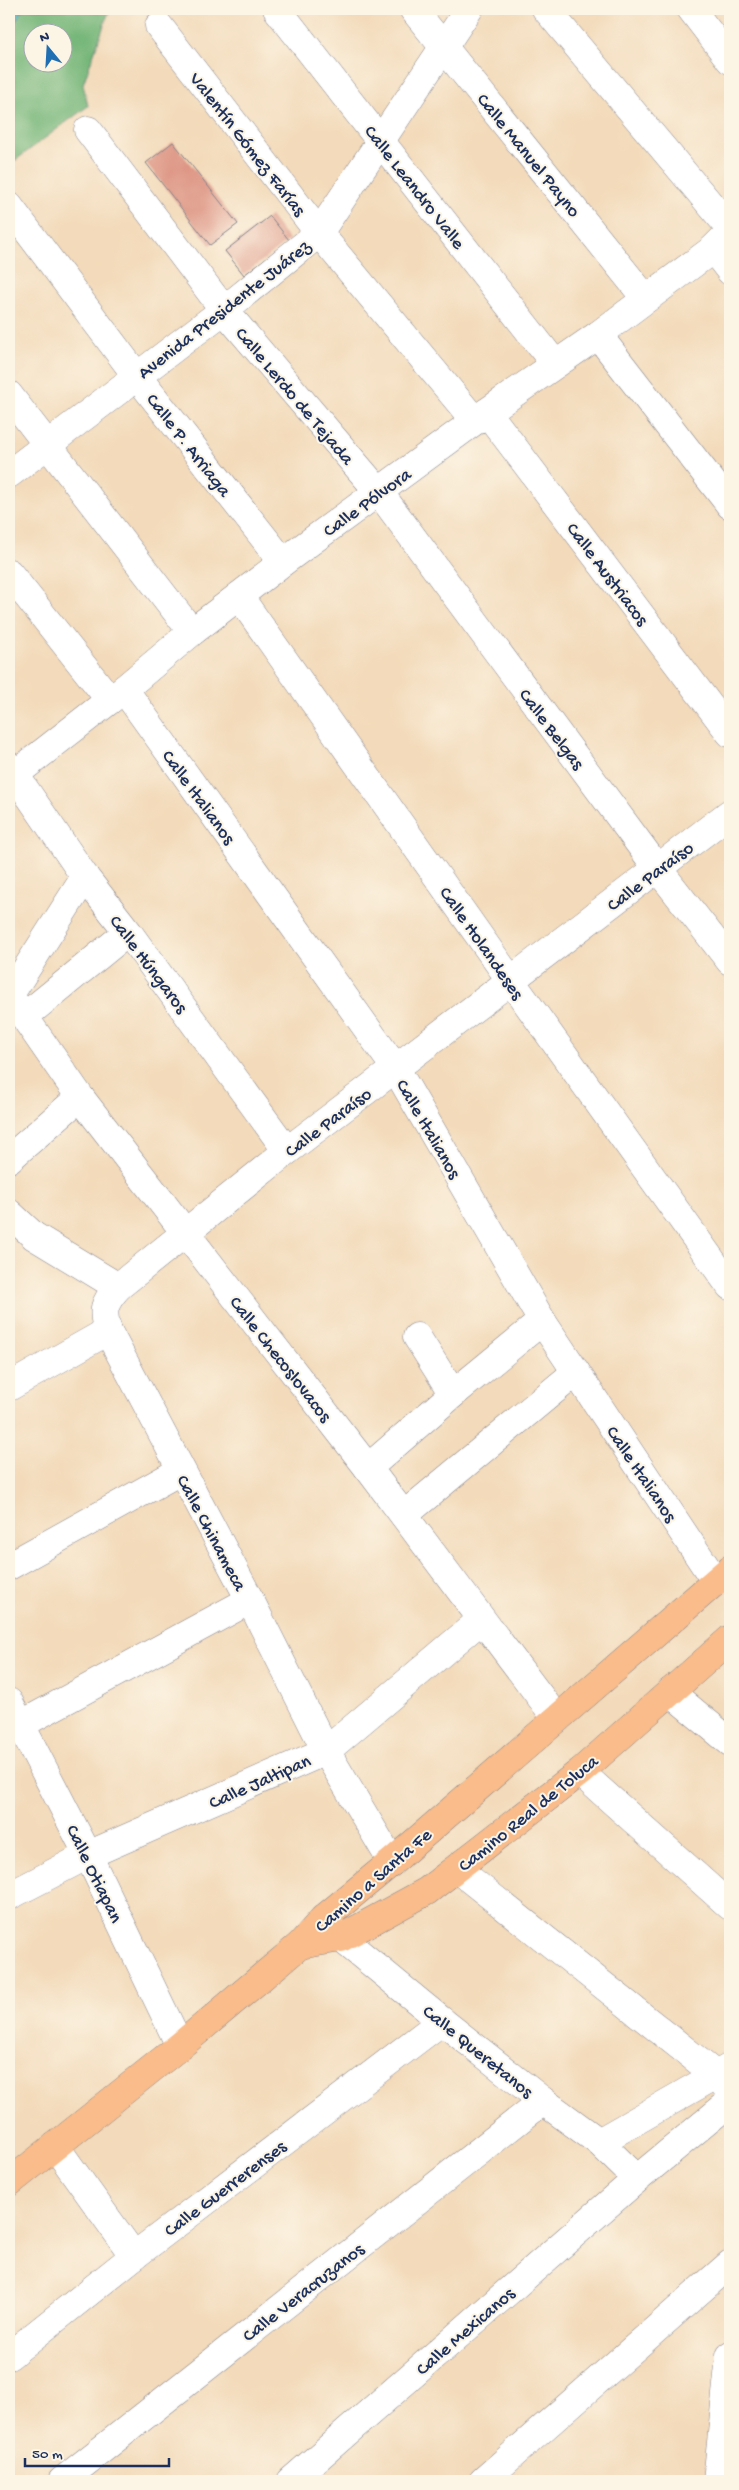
<svg xmlns="http://www.w3.org/2000/svg" width="739" height="2490" font-family="'Gochi Hand',sans-serif">
<style>
.forest{fill:#75b678;stroke:#48726b;fill-rule:evenodd}
.water{fill:#3dabbb;stroke:#2c6d8c}
.building{fill:#de9584}
.lines{fill:none;stroke-linecap:round;stroke-linejoin:round}
.minor-casing{stroke:#87848c;stroke-width:29}
.major-casing{stroke:#87848c;stroke-width:29}
.minor{stroke:#fff;stroke-width:28}
.major{stroke:#f9bc8a;stroke-width:28}
.labels{text-anchor:middle;stroke-width:4;stroke-linejoin:round;paint-order:stroke}
.street-label{font-size:19px;fill:#1b2f5e;stroke:#fcf5e5}
</style>
<rect width="100%" height="100%" fill="#fcf5e5"/>
<filter id="ink" filterUnits="userSpaceOnUse"><feTurbulence type="fractalNoise" baseFrequency=".02" numOctaves="2"/><feDisplacementMap in="SourceGraphic" scale="10" xChannelSelector="R" yChannelSelector="G"/><feConvolveMatrix kernelMatrix="1 2 1 2 8 2 1 2 1" color-interpolation-filters="sRGB"/></filter>
<filter id="wash" filterUnits="userSpaceOnUse"><feTurbulence type="fractalNoise" baseFrequency=".0096" numOctaves="4" result="noise"/><feDisplacementMap in="SourceGraphic" scale="20" xChannelSelector="R" yChannelSelector="G"/><feGaussianBlur stdDeviation="1.12" result="paint"/><feColorMatrix in="noise" values="0 0 0 0 0 0 0 0 0 0 0 0 0 0 0 0 0 1.4 0 .05"/><feComposite in="paint" operator="in"/></filter>
<g filter="url(#wash)">
<rect width="100%" height="100%" fill="#f3daba"/>
<path class="forest" d="M24,9H116L108,14L83,84L88,106L9,165V31ZM32,32H62V62H32Z"/>
<polygon class="water" points="9,9 24,9 9,31"/>
<g id="blocks">
<g class="building">
<polygon points="173,142 238,224 210,245 146,163"/>
<polygon points="270,216 289,240 244,275 225,251"/>
</g>
</g>
</g>
<g filter="url(#ink)">
<use href="#blocks" fill-opacity="0" stroke="#87848c" stroke-width="1"/>
<g class="lines">
<defs>
<g id="minor">
<polyline points="277,9 555,364"/>
<polyline points="413,9 646,299"/>
<polyline points="546,9 730,228"/>
<polyline points="691,9 730,60"/>
<polyline points="159,26 319,233 475,421"/>
<polyline points="88,130 224,310 379,492 658,869 730,961"/>
<polyline points="9,206 136,375 283,562"/>
<polyline points="713,249 730,271"/>
<polyline points="598,335 730,505"/>
<polyline points="9,395 192,632"/>
<polyline points="487,412 730,733"/>
<polyline points="9,474 224,310 319,233 469,9"/>
<polyline points="9,573 110,700"/>
<polyline points="239,596 511,981 730,1286"/>
<polyline points="124,689 396,1069 542,1321 716,1582"/>
<polyline points="9,766 85,877 128,932 287,1151"/>
<polyline points="9,779 124,689 192,632 283,562 487,412 598,335 713,249 730,232"/>
<polyline points="9,995 80,1097 368,1468 557,1719"/>
<polyline points="9,996 85,877"/>
<polyline points="25,1016 128,932"/>
<polyline points="9,1159 80,1097"/>
<polyline points="9,1213 34,1236 118,1287"/>
<polyline points="417,1337 453,1394"/>
<polyline points="9,1387 108,1331"/>
<polyline points="368,1468 453,1394 542,1321"/>
<polyline points="404,1515 576,1372"/>
<polyline points="9,1566 180,1471"/>
<polyline points="670,1692 730,1742"/>
<polyline points="9,1702 88,1855 180,2046"/>
<polyline points="9,1731 250,1600"/>
<polyline points="580,1772 730,1906"/>
<path d="M392,1862L326,1751L250,1600L108,1331C101,1310 104,1303 118,1287L287,1151L730,813"/>
<polyline points="457,1869 716,2075 730,2091"/>
<polyline points="9,1896 88,1855 326,1751 481,1620"/>
<polyline points="326,1923 341,1938 442,2021 543,2101 599,2142 637,2179"/>
<polyline points="599,2142 730,2067"/>
<polyline points="55,2146 134,2256"/>
<polyline points="9,2356 134,2256 442,2021"/>
<polyline points="62,2481 543,2101"/>
<polyline points="291,2481 637,2179 730,2102"/>
<polyline points="483,2481 730,2264"/>
<polyline points="717,2481 730,2356"/>
</g>
<g id="major">
<polyline points="300,1945 341,1938 427,1891 580,1772 730,1639"/>
<polyline points="9,2183 180,2046 300,1945 323,1919 392,1862 730,1569"/>
</g>
</defs>
<use href="#minor" class="minor-casing"/>
<use href="#major" class="major-casing"/>
<use href="#minor" class="minor"/>
<use href="#major" class="major"/>
</g>
</g>
<g class="labels">
<g class="street-label">
<text transform="translate(249 143) rotate(52)" y="7">Valentín Gómez Farías</text>
<text transform="translate(530 154) rotate(51)" y="7">Calle Manuel Payno</text>
<text transform="translate(416 186) rotate(52)" y="7">Calle Leandro Valle</text>
<text transform="translate(223 308) rotate(-38)" y="7">Avenida Presidente Juárez</text>
<text transform="translate(296 395) rotate(50)" y="7">Calle Lerdo de Tejada</text>
<text transform="translate(190 444) rotate(52)" y="7">Calle P. Arriaga</text>
<text transform="translate(366 501) rotate(-36)" y="7">Calle Pólvora</text>
<text transform="translate(609 573) rotate(53)" y="7">Calle Austriacos</text>
<text transform="translate(553 728) rotate(53)" y="7">Calle Belgas</text>
<text transform="translate(200 796) rotate(54)" y="7">Calle Italianos</text>
<text transform="translate(649 875) rotate(-37)" y="7">Calle Paraíso</text>
<text transform="translate(483 942) rotate(55)" y="7">Calle Holandeses</text>
<text transform="translate(150 963) rotate(53)" y="7">Calle Húngaros</text>
<text transform="translate(327 1121) rotate(-37)" y="7">Calle Paraíso</text>
<text transform="translate(430 1128) rotate(60)" y="7">Calle Italianos</text>
<text transform="translate(282 1358) rotate(52)" y="7">Calle Checoslovacos</text>
<text transform="translate(643 1473) rotate(56)" y="7">Calle Italianos</text>
<text transform="translate(213 1532) rotate(62)" y="7">Calle Chinameca</text>
<text transform="translate(259 1780) rotate(-24)" y="7">Calle Jaltipan</text>
<text transform="translate(527 1812) rotate(-39)" y="7">Camino Real de Toluca</text>
<text transform="translate(96 1873) rotate(64)" y="7">Calle Otiapan</text>
<text transform="translate(372 1879) rotate(-41)" y="7">Camino a Santa Fe</text>
<text transform="translate(479 2050) rotate(39)" y="7">Calle Queretanos</text>
<text transform="translate(224 2187) rotate(-37)" y="7">Calle Guerrerenses</text>
<text transform="translate(302 2291) rotate(-38)" y="7">Calle Veracruzanos</text>
<text transform="translate(464 2330) rotate(-41)" y="7">Calle Mexicanos</text>
</g>
</g>
<rect width="739" height="2490" fill="none" stroke="#fcf5e5" stroke-width="30"/>
<g transform="translate(48 48) rotate(342)"><circle r="24" fill="#fcf5e5" stroke="#a2a6af"/>
<path d="M0-4L9 19L0 12L-9 19Z" fill="#1f6fb2"/>
<text y="-8" font-size="14" font-weight="bold" text-anchor="middle" fill="#1b2f5e">N</text>
</g>
<path d="M25 2458v8h144v-8" fill="none" stroke="#1b2f5e" stroke-width="2.5"/>
<text x="32" y="2458" font-size="15" fill="#1b2f5e" stroke="#fcf5e5" stroke-width="4" paint-order="stroke">50 m</text>
</svg>
